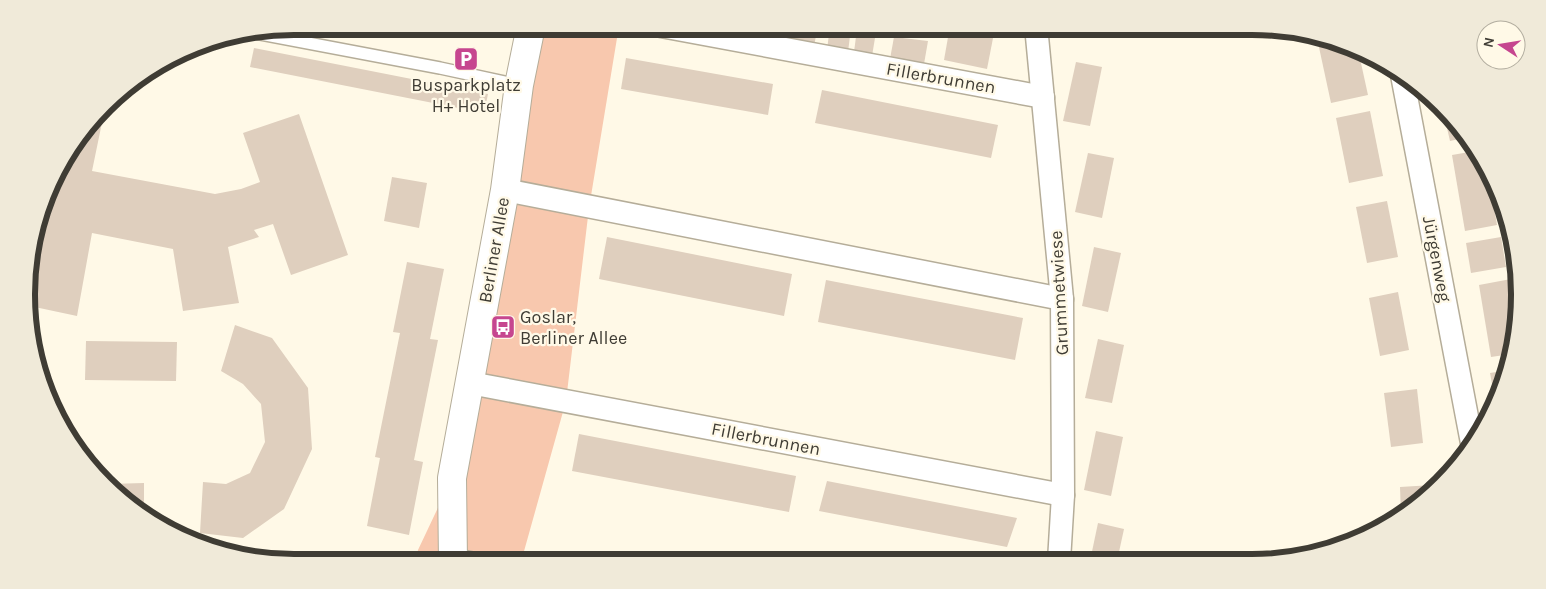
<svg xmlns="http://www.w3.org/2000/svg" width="1546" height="589" font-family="Karla,sans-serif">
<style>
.green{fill:#f8c8ae}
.building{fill:#dfcfbe}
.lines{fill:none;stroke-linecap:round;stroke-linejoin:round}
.lane-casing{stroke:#b5ad99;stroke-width:14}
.street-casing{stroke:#b5ad99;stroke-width:25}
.secondary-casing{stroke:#b5ad99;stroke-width:30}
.lane{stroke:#fff;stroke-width:11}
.street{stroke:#fff;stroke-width:22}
.secondary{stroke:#fff;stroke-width:28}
.labels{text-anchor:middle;stroke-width:4.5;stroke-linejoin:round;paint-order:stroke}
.street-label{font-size:18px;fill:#3f3c34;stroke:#fff9e7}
.poi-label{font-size:18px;fill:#3f3c34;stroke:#fff9e7}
.rim{fill:none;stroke:#3f3c34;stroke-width:6}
</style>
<rect width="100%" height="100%" fill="#fff9e7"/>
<polygon class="green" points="531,26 619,26 589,208 566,401 521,562 415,562 418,550 452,478"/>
<g class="building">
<polygon points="791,26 818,26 814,46 788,41"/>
<polygon points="830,26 851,28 848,52 827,50"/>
<polygon points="950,26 958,26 994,33 987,69 944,60"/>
<polygon points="857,29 876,32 872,56 854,52"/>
<polygon points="1323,36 1359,54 1368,95 1331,103 1317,38"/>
<polygon points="894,37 928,41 924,64 890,59"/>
<polygon points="254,48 488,94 484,113 250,67"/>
<polygon points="626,58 773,84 768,115 621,89"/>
<polygon points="1076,62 1102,67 1090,126 1063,121"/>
<polygon points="822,90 998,125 991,158 815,123"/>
<polygon points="105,108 92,171 215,194 241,189 260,182 243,133 299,114 348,255 291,275 273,224 254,230 259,237 228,247 239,303 183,311 173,249 92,233 77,316 30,306 30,299 44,224 41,223 62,161"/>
<polygon points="1370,111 1383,176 1349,183 1336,118"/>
<polygon points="1444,115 1464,138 1450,141"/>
<polygon points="1475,151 1484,161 1488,173 1497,225 1465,231 1452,155"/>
<polygon points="1088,153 1114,158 1102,218 1075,212"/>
<polygon points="392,177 427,183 419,228 384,221"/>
<polygon points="1387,201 1398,257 1367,263 1356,207"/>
<polygon points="607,237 792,274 784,316 599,279"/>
<polygon points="1501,237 1506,267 1471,273 1466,243"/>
<polygon points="1094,247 1121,253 1108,312 1082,306"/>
<polygon points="407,262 444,269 430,339 438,340 414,460 423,462 409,535 367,526 380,458 375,457 400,333 393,332"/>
<polygon points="1511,279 1515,300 1511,354 1491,357 1479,285"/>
<polygon points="826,280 1023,318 1015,360 818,322"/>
<polygon points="1398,292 1409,350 1380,356 1369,298"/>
<polygon points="235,325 272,338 308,388 312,449 284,509 243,538 200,533 203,482 226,484 250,473 265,442 261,404 243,384 221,371"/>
<polygon points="1098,339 1124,345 1112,403 1085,398"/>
<polygon points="86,341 177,342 176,381 85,380"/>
<polygon points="1508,370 1504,381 1495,401 1490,373"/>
<polygon points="1417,389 1423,443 1391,447 1384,393"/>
<polygon points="1096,431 1123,437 1111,496 1084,490"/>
<polygon points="579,434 796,476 789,512 572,471"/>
<polygon points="827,481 1017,518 1007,547 819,511"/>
<polygon points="144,483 144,514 131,507 109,484"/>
<polygon points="1433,485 1434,490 1429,496 1401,514 1400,487"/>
<polygon points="1098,523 1124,529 1117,561 1090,561"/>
</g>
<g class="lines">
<defs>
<g id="lane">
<polyline points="255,33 440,68 519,85"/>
<polyline points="453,554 494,562"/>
</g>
<g id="street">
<polyline points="661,26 1043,97"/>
<polyline points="1036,26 1062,299 1063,495 1059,561"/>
<polyline points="1402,75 1472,443"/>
<polyline points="505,190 1062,299"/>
<polyline points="470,383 1063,495"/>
</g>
<polyline id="secondary" points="453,562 452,478 505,190 519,85 531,26"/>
</defs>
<use href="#lane" class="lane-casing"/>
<use href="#street" class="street-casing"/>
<use href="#secondary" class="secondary-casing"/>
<use href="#lane" class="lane"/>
<use href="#street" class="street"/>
<use href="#secondary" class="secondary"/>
</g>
<defs>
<symbol id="parking-square" viewBox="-11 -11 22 22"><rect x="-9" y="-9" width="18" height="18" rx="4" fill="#c6468f" stroke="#fff9e7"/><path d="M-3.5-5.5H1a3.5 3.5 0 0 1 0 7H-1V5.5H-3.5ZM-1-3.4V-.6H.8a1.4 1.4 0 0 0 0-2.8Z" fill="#fff"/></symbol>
<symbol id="bus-square" viewBox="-11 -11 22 22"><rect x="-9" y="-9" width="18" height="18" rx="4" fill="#c6468f" stroke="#fff9e7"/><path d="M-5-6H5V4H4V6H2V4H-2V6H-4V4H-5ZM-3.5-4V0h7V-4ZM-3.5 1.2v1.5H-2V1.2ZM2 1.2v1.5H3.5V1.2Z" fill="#fff"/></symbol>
</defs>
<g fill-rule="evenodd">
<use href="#parking-square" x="452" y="45" width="28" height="28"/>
<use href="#bus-square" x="489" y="313" width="28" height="28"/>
</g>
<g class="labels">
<g class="street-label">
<text transform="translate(941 78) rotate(10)" y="6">Fillerbrunnen</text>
<text transform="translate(494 250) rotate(-80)" y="6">Berliner Allee</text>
<text transform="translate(1437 259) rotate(79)" y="6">Jürgenweg</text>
<text transform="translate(1059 293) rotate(-93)" y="6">Grummetwiese</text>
<text transform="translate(766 439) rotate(11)" y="6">Fillerbrunnen</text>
</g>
<g class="poi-label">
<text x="466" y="91">Busparkplatz<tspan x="466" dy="21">H+ Hotel</tspan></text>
<text x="520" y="323" text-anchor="start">Goslar,<tspan x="520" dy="21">Berliner Allee</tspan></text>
</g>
</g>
<path d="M0 0H1546V589H0ZM294 35H1252A259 259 0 0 1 1511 294V295A259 259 0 0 1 1252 554H294A259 259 0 0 1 35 295V294A259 259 0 0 1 294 35Z" fill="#f0ead9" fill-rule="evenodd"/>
<path class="rim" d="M294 35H1252A259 259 0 0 1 1511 294V295A259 259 0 0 1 1252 554H294A259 259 0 0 1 35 295V294A259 259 0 0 1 294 35Z"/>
<g transform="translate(1501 45) rotate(282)"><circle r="24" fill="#fff9e7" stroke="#b2ad9f"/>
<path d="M0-4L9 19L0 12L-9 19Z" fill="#c6468f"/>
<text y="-8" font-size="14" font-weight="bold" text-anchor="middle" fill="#3f3c34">N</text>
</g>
</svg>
